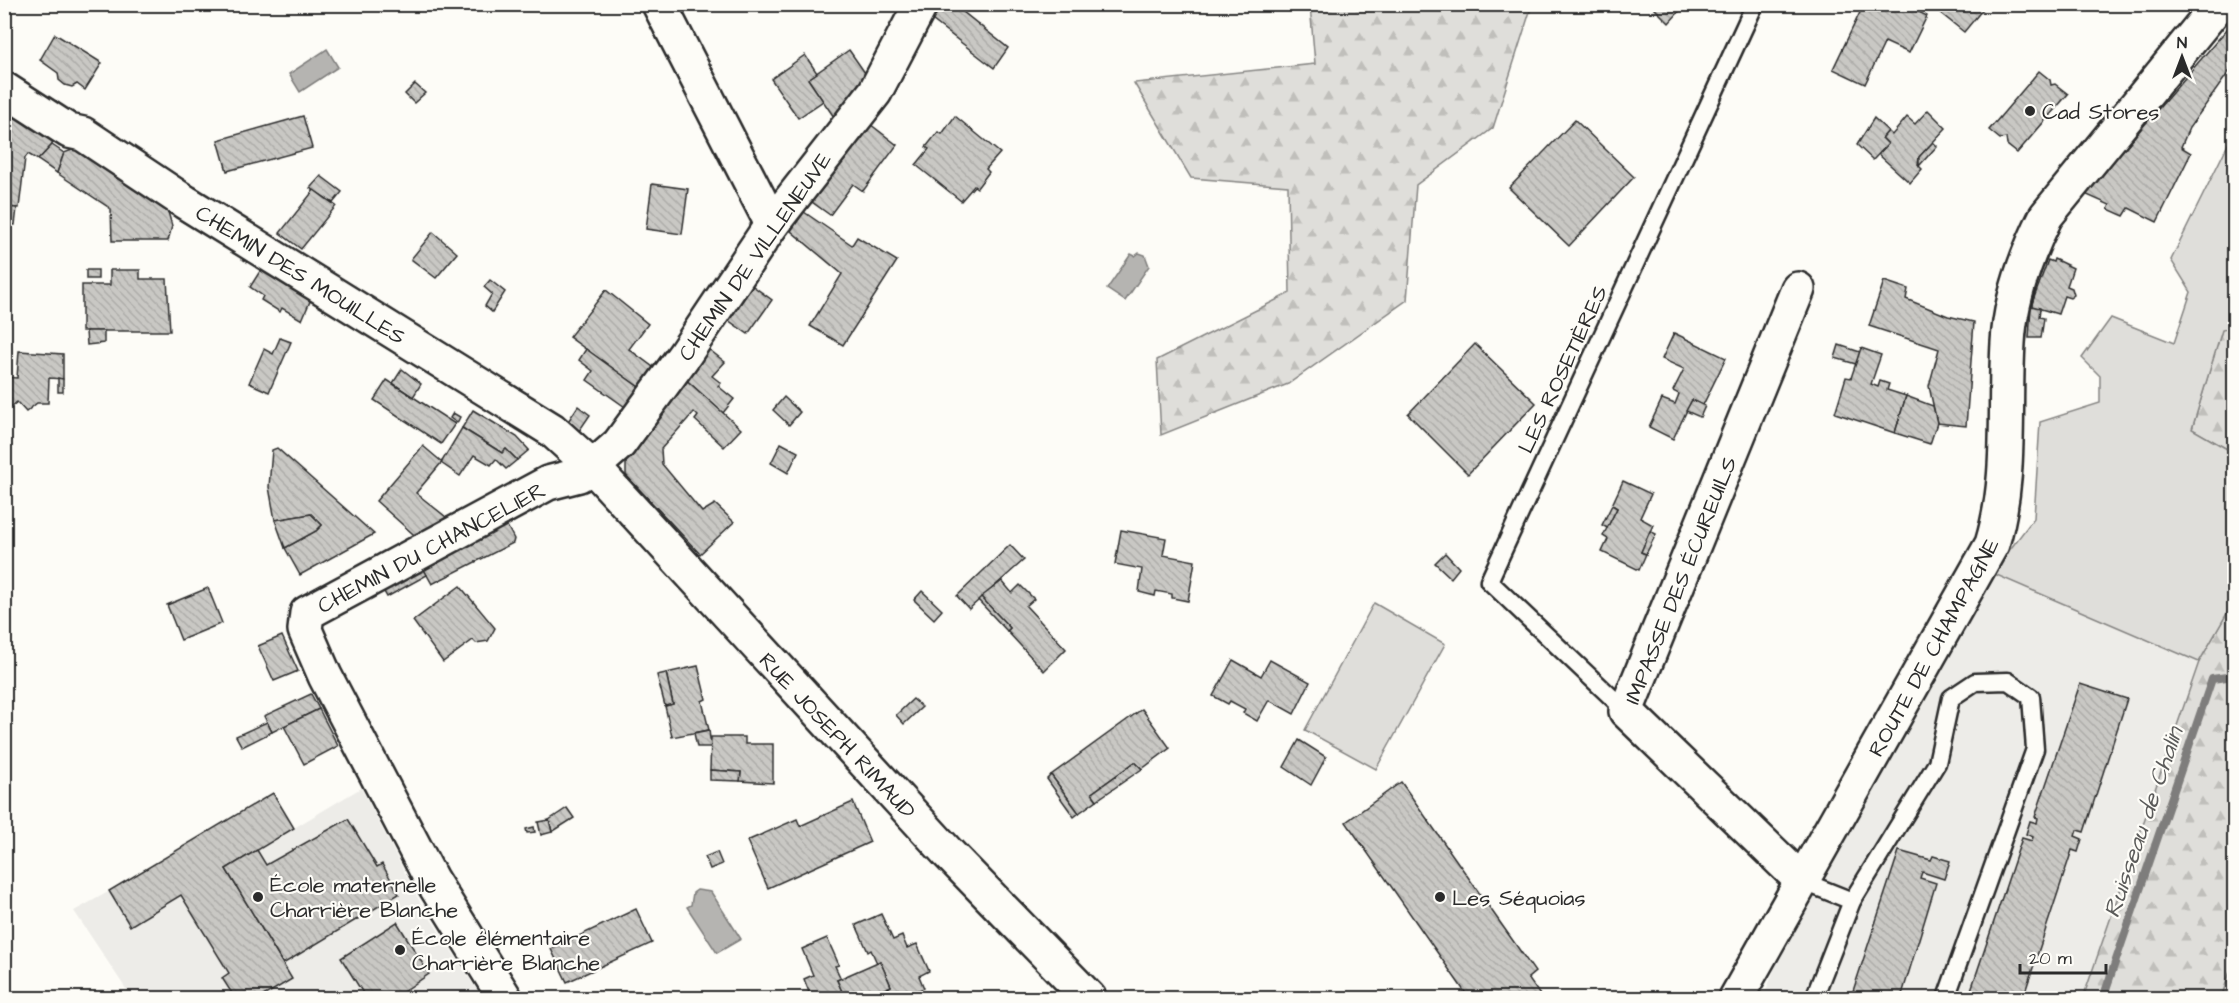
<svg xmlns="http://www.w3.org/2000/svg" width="2239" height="1003" font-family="'Architects Daughter',sans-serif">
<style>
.built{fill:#edece8}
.grass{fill:url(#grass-dots);stroke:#858482;stroke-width:1.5}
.forest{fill:url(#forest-firs);stroke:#858482;stroke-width:1.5}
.garden{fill:#dfdeda;stroke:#858482;stroke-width:1.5}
.water{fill:#b5b4b1;stroke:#7e7d7b;stroke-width:1.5}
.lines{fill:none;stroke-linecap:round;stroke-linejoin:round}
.stream{stroke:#7e7d7b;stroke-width:8}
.building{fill:url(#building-back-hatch);stroke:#2b2b2b;stroke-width:1.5}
.lane-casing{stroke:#2b2b2b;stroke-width:21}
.street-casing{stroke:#2b2b2b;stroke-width:38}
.primary-casing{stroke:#2b2b2b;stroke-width:38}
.lane{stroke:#fdfcf7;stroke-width:16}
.street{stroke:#fdfcf7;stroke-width:33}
.primary{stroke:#fdfcf7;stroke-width:33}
.poi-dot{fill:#2b2b2b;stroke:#fdfcf7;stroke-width:2}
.labels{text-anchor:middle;stroke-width:4.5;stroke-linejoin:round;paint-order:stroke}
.poi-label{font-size:22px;fill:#2b2b2b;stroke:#fdfcf7;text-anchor:start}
.street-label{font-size:22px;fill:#2b2b2b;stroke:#fdfcf7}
.water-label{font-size:24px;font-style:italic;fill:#5b5b5a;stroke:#fdfcf7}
</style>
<defs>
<pattern id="grass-dots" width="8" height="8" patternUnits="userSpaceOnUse" patternTransform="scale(1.5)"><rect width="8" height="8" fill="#dfdeda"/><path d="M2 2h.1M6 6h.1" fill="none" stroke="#c0bfbb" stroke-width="1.8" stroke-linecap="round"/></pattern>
<pattern id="forest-firs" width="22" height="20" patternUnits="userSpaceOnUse" patternTransform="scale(1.5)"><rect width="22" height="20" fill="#dfdeda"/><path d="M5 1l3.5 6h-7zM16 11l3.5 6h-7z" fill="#c0bfbb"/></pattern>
<pattern id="building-back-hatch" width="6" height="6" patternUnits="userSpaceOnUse" patternTransform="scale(1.5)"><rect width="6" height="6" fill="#c9c8c4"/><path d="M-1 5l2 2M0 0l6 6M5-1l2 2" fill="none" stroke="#adaca9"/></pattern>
</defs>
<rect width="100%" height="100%" fill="#fdfcf7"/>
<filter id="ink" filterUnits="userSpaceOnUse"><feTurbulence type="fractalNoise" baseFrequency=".0167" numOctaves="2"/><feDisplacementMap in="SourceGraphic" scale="12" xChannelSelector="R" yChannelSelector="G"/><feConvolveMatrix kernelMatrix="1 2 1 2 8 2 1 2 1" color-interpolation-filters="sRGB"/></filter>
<g filter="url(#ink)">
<g class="built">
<polygon points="1992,573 2199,662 2083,998 1763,998 1775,968"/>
<polygon points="361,788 420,902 482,998 132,998 74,911 110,891 294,828"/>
</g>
<polygon class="grass" points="2234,960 2234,998 2221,998"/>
<g class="forest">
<polygon points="1310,5 1532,5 1493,128 1416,185 1407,300 1288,384 1161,435 1157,360 1290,293 1288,186 1191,178 1134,83 1315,64"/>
<polygon points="2234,327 2234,453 2192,429 2222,329"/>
<polygon points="2234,601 2234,960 2221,998 2083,998 2199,662"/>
</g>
<g class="garden">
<polygon points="2234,132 2234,327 2222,330 2192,429 2234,453 2234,601 2199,662 1992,573 2034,518 2040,422 2100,403 2100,376 2082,358 2111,318 2174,343 2191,292 2171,260"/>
<polygon points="1374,603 1445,644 1376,769 1305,730"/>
</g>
<g class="water">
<polygon points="327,49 338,67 300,92 289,74"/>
<polygon points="1139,253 1145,255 1149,266 1125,301 1107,289 1131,254 1135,256"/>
<polygon points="697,890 711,892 741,939 717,953 687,907 691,905 693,893"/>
</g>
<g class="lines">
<polyline class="stream" points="2103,998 2212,679 2234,676"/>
</g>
<g class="building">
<polygon points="939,4 961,4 965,7 962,11 1008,48 994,68 932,20"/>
<polygon points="1650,4 1686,4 1669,23"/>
<polygon points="1864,4 1903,4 1927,16 1909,53 1885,42 1865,84 1833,69"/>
<polygon points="1929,4 1987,4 1964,32"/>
<polygon points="2234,21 2234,65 2189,128 2181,147 2191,153 2157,222 2129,208 2124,216 2108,209 2110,205 2085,194"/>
<polygon points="55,34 102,63 85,90 77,84 72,87 65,85 59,80 58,73 40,60"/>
<polygon points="849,50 870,80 838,123 808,79"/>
<polygon points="805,55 817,73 808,79 823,101 798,118 771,79"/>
<polygon points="2039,71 2050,80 2051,85 2055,84 2068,94 2017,153 2007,145 2006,138 2000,139 1989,130"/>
<polygon points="415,84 425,93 414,103 405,94"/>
<polygon points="4,100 53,132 52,145 38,160 28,154 25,158 19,208 4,207 4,142 8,137 4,134"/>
<polygon points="1928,110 1946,128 1919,157 1918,165 1922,169 1910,183 1878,154 1888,144 1882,138 1888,131 1892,135 1907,117 1915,124"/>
<polygon points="303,116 312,148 227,171 218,140"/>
<polygon points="955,116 1000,153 986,169 989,172 977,188 974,186 961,201 916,165 929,149 926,147 938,132 942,134"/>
<polygon points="1874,118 1888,131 1882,138 1888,144 1873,160 1857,145"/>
<polygon points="1575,120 1634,177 1569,246 1509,188"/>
<polygon points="870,124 897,145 863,191 853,184 830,215 812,202"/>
<polygon points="1933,142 1937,146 1919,166 1919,157"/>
<polygon points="52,145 64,153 57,173 38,160"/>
<polygon points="77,148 167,208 172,226 168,241 112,241 111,209 57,173 64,153"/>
<polygon points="321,176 342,192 333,203 310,188"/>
<polygon points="652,184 688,189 682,234 646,229"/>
<polygon points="314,190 336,206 301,249 280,233"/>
<polygon points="4,207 17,208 15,225 4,224"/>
<polygon points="804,212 852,245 857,237 897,261 843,345 810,326 842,274 791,231"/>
<polygon points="433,232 457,253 436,278 411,259"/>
<polygon points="2054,259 2073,268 2067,286 2072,288 2074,295 2070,298 2064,296 2058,314 2031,306 2048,260 2053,262"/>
<polygon points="262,268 311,299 302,320 282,308 280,312 261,300 263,296 250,287"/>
<rect x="86" y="270" width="12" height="9"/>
<polygon points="110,270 140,270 140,279 167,279 170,331 82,331 82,285 110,285"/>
<polygon points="490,280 505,292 492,312 485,306 492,294 484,287"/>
<polygon points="1884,281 1908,289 1906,299 1948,316 1974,322 1966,426 1937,423 1929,386 1939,349 1869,326"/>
<polygon points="753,286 772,300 748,334 728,320"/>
<polygon points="606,290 648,324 629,349 657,370 643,390 569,337"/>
<polygon points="2031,306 2040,308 2039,317 2044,318 2041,338 2029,338"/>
<polygon points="86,331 104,331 104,343 87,345"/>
<polygon points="1674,333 1726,358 1703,405 1692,400 1673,439 1649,427 1662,399 1675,404 1679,394 1673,391 1684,369 1662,359"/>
<polygon points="280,338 291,342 269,392 249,383 264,349 273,354"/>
<polygon points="1475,344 1536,403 1468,474 1408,414"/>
<polygon points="1839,345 1860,352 1856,364 1835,358"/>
<polygon points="706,347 725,362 712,376 721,383 718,386 734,399 723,413 683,377"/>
<polygon points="1861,348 1881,355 1871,384 1878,387 1880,381 1889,384 1887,390 1906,396 1895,433 1835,413 1846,377 1851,378"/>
<polygon points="586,349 643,390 628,409 587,380 593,371 579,360"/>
<polygon points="19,351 63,354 63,379 49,378 48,403 37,403 26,412 17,402 4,413 4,377 17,378"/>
<polygon points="402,369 421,384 413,397 393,383"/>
<polygon points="683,377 741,429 724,447 695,420 698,416 694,412 661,449 662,464 702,512 715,504 734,522 700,554 626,475 626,453"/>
<polygon points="58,378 63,379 63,392 58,392"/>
<polygon points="387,380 455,424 441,444 374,400"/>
<polygon points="1906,396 1933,406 1937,423 1930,444 1895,433"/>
<polygon points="784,397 800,412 789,425 773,410"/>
<polygon points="1692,400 1705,406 1700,417 1686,411"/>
<polygon points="578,406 590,415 577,434 565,426"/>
<polygon points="473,410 517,437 529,450 517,460 506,449 502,453 462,428"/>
<polygon points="453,413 460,417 457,423 450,418"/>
<polygon points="462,428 502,453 506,449 517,460 506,469 496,459 491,465 474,455 460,476 441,463"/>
<polygon points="781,443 798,452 788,473 771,463"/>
<polygon points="423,446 442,462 416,493 451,521 421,541 376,501"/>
<polygon points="277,448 374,534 300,575 285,548 316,531 322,525 311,514 275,520 269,487 272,450"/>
<polygon points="1623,481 1651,494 1640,518 1653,525 1641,552 1646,554 1639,570 1602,552 1608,539 1603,536 1617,508 1612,505"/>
<polygon points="1612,505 1617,508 1607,528 1602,525"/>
<polygon points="311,514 322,525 316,531 285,548 275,520"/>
<polygon points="505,522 514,539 513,543 432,584 422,566"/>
<polygon points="1121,530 1166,538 1163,555 1195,561 1188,601 1172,598 1172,594 1156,591 1155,596 1139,592 1142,569 1115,564"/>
<polygon points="1650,531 1656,534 1646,554 1641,552"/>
<polygon points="1010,545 1024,560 969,609 957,596"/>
<polygon points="1445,553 1459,568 1451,578 1435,563"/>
<polygon points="423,568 427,575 387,597 383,590"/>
<polygon points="1002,581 1012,593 1020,585 1034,599 1026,606 1066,649 1044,671 1007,631 1010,628 981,597"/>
<polygon points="460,586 495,628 488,641 476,643 473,640 443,662 413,621"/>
<polygon points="208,588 222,623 181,640 167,605"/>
<polygon points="922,591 942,610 934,619 914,600"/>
<polygon points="981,597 1010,628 1007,631 978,600"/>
<polygon points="282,636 298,671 274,681 258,646"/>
<polygon points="1233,660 1261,676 1270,660 1310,682 1294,714 1269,700 1257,721 1243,713 1245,709 1230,701 1228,704 1213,696"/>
<polygon points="698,666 706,699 702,701 709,730 672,737 665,706 673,704 666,673"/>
<polygon points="666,673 673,704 665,706 657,675"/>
<polygon points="2080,684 2127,699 2084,832 2077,830 2075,836 2082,839 2078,852 2072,850 2023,998 1979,998 1970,993 2022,838 2032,841 2033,837 2026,834 2030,821 2037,823 2038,818 2035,817"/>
<polygon points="311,694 319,709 272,732 264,716"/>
<polygon points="913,699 922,707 904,724 896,715"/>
<polygon points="319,709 338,746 304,764 284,726"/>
<polygon points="1142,709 1170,748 1142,769 1135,762 1092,793 1097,800 1079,813 1051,775"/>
<polygon points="267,722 272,732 242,747 236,736"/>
<polygon points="709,730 711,747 697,747 694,733"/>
<polygon points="711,737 745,737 745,744 773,744 773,783 740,781 741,772 710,770"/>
<polygon points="1299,740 1326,757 1311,785 1284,767"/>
<polygon points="1135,762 1142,769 1097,800 1092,793"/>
<polygon points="710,770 741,772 740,781 710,780"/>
<polygon points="1051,775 1079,813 1074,817 1047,779"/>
<polygon points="1401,782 1535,972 1528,978 1542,998 1469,998 1346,822"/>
<polygon points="273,793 294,828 226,869 292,979 260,998 235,998 222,978 229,973 181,895 130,926 109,891"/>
<polygon points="853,802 870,842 768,888 747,841 797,819 800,826"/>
<polygon points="567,808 574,818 552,832 549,820"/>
<polygon points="348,819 377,867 382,864 399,894 283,964 226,869 257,850 266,865"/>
<polygon points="549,820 552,832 541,835 538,822"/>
<polygon points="534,827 535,832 527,833 526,829"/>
<polygon points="1899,851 1931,860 1933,856 1950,861 1944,879 1922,872 1920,878 1936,883 1901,998 1858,998 1860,993 1853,991"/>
<polygon points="717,852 722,864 710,869 705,857"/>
<polygon points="636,909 652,943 567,982 551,949"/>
<polygon points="881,914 893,940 902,936 907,948 917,944 929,971 919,976 924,988 899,998 892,998 888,988 891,986 880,961 877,963 871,950 868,952 856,925"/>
<polygon points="397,922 429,974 394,998 392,995 387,998 366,998 341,958"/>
<polygon points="827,938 839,965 835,966 841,979 837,980 845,998 800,998 799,996 809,992 804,979 813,975 802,949"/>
<polygon points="880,961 891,986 863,998 845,998 837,980"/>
</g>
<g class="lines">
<defs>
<g id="lane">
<polyline points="1626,711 1489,581 1755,4"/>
<polyline points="1802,881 1852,901"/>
<polyline points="1814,998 1852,901 1937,763 1951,698 1975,682 2008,681 2031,697 2035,749 1946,998"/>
</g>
<g id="street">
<polyline points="659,4 772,224"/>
<polyline points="4,89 69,131 83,134 185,202 552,430 593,467 948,853 1089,998"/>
<polyline points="1798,289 1626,711 1802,881"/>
<polyline points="505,998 431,879 325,676 305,630 307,613 548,483 579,475 593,467 619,444 685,354 772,224 875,92 921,4"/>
</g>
<path id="primary" d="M1736,998L1992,544C2012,479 2004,410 2008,343C2010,301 2027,254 2046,216L2219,4"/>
</defs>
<use href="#lane" class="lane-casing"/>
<use href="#street" class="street-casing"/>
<use href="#primary" class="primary-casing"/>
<use href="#lane" class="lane"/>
<use href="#street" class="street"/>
<use href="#primary" class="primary"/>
</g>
</g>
<g class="poi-dot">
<circle cx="2030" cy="111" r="6"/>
<circle cx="258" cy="897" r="6"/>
<circle cx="1440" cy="897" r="6"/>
<circle cx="400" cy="950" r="6"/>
</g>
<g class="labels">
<g class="poi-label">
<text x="2042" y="119">Cad Stores</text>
<text x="270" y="892">École maternelle<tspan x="270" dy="25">Charrière Blanche</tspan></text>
<text x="1452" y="905">Les Séquoias</text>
<text x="412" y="945">École élémentaire<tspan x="412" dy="25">Charrière Blanche</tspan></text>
</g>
<g class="street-label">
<text transform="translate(754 256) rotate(-55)" y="8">CHEMIN DE VILLENEUVE</text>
<text transform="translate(301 274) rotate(32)" y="8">CHEMIN DES MOUILLES</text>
<text transform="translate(1562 369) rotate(-65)" y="8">LES ROSETIÈRES</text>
<text transform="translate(431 547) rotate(-28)" y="8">CHEMIN DU CHANCELIER</text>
<text transform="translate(1680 580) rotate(-68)" y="8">IMPASSE DES ÉCUREUILS</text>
<text transform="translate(1933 647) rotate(-61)" y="8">ROUTE DE CHAMPAGNE</text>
<text transform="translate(838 735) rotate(47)" y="8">RUE JOSEPH RIMAUD</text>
</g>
<g class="water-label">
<text transform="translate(2143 822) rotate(-71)" y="8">Ruisseau de Chalin</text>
</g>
</g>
<rect width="2239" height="1003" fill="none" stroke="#fdfcf7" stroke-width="24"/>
<rect x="12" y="12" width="2215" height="979" fill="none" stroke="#2b2b2b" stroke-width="2" filter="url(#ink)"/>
<g transform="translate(2182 57)" stroke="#fdfcf7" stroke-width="4.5" paint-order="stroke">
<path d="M0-4.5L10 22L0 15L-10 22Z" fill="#2b2b2b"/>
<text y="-9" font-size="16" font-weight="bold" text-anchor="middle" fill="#2b2b2b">N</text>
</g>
<path d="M2020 964v9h86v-9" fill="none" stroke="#2b2b2b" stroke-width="3"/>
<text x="2029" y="964" font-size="18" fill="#2b2b2b" stroke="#fdfcf7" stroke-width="4.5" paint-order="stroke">20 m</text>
</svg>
